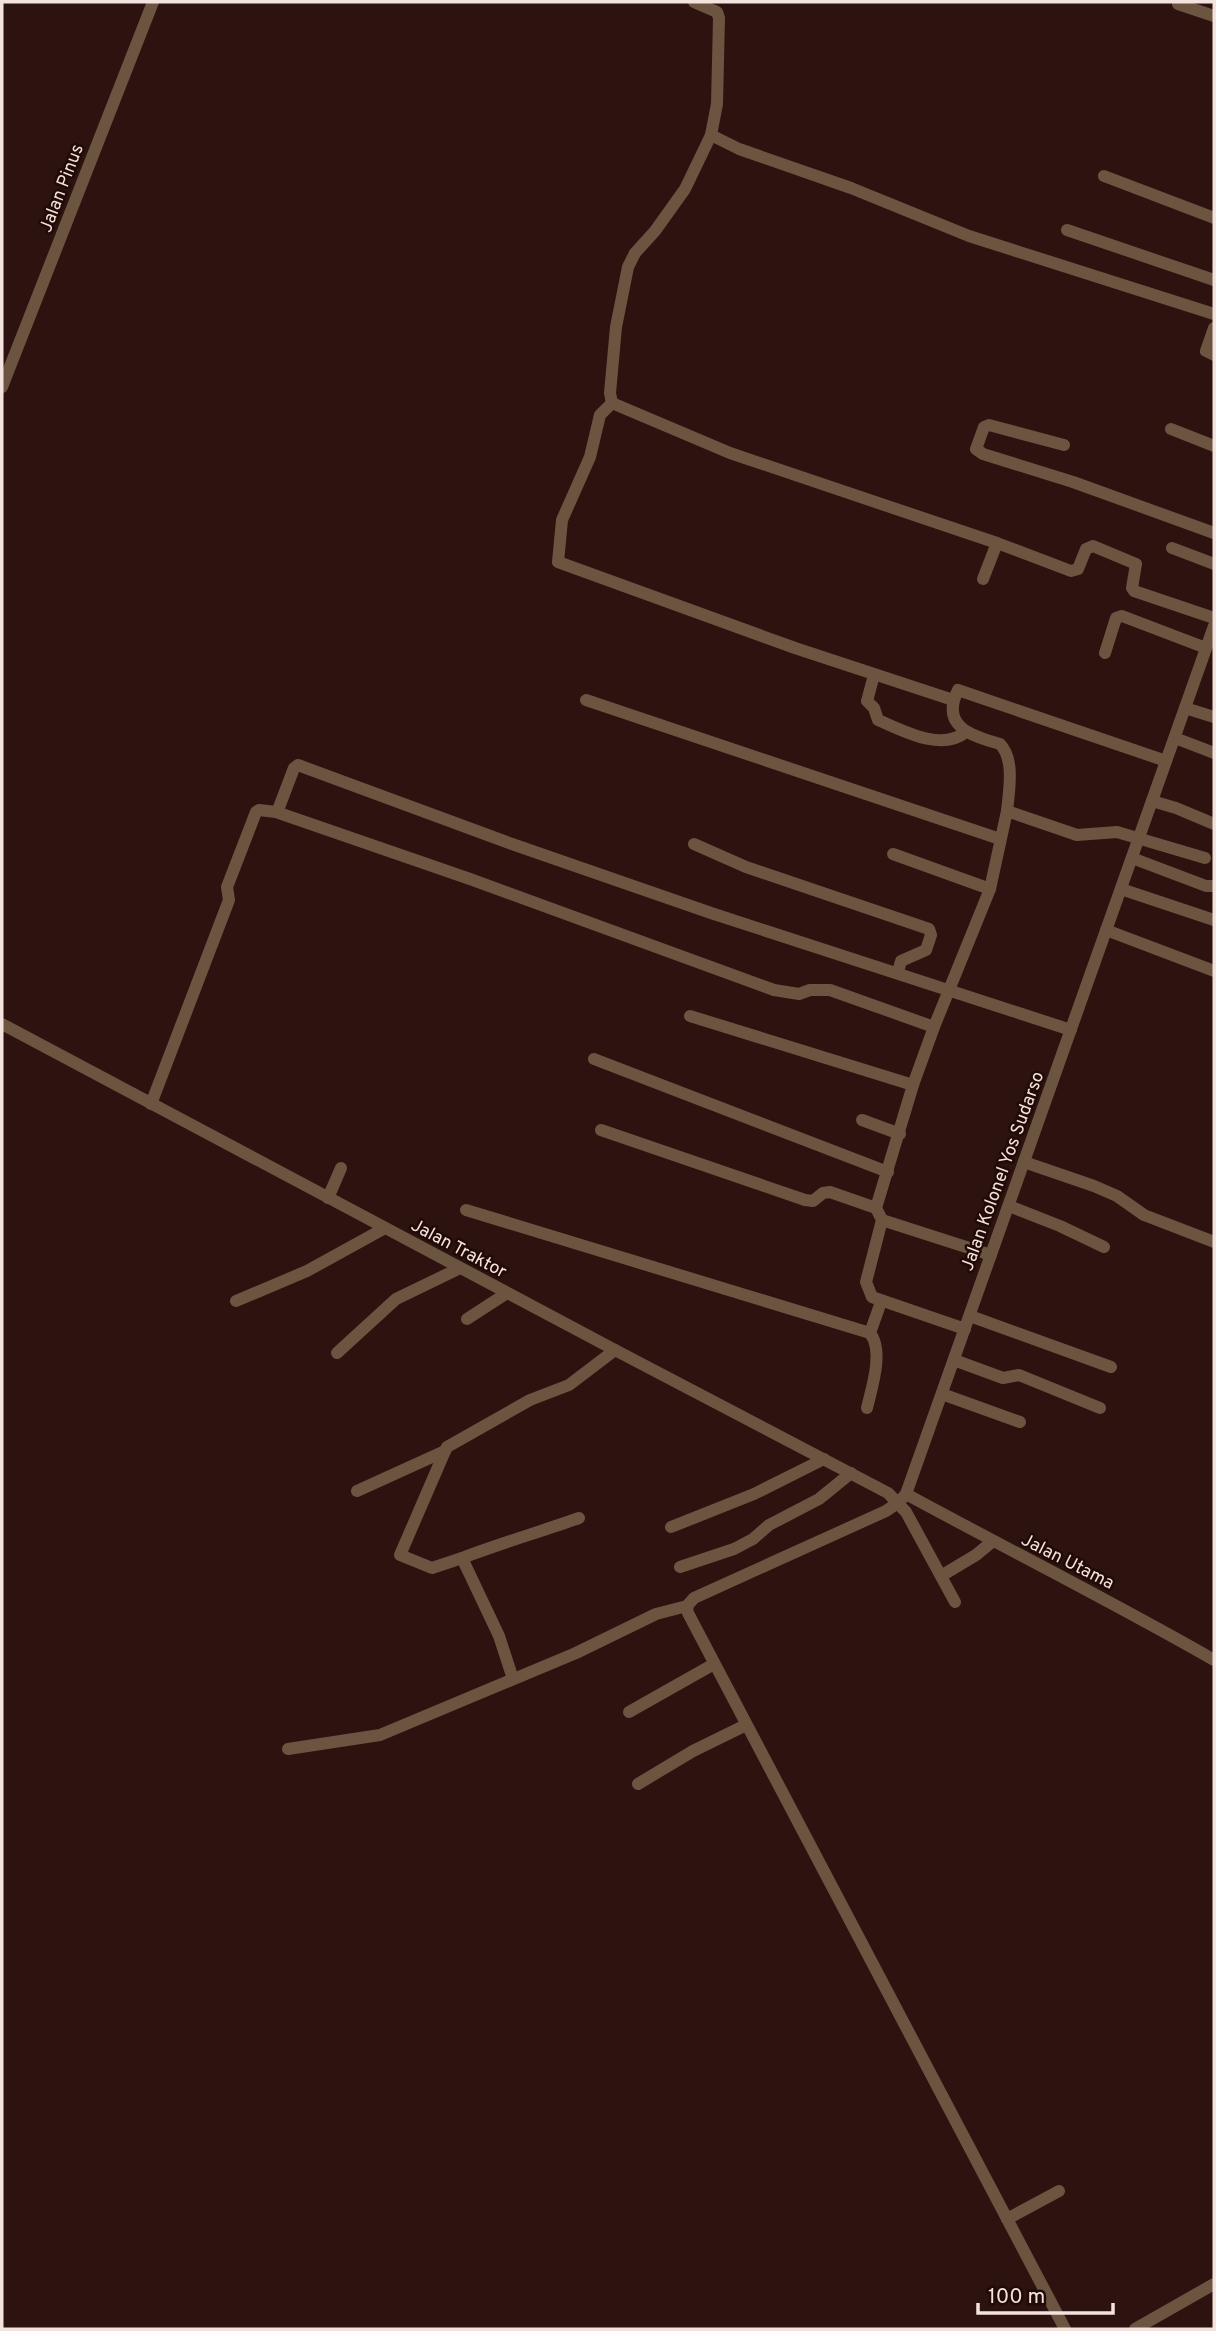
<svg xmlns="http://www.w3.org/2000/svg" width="1216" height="2331" font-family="Overpass,sans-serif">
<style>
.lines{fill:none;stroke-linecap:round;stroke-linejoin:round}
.minor{stroke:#6b5440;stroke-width:12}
.labels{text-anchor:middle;stroke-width:5;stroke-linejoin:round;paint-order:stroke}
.street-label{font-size:18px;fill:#f4e2de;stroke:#220a06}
</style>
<rect width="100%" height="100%" fill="#2c130f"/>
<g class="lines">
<g class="minor">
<polyline points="694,2 717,12 719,18 717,104 711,135 685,189 655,231 635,253 628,267 616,327 610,393 612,403 730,453 997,543 1071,571 1078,569 1086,549 1093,546 1136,564 1132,588 1134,591 1214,618"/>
<polyline points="1178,4 1214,16"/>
<polyline points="711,135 739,149 851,188 969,236 1214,314"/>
<polyline points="1104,176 1214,218"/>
<polyline points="1067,230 1214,280"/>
<polyline points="1214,328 1206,351 1214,355"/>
<polyline points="2,387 153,2"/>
<polyline points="612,403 600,415 590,457 562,520 558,562 795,648 953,700"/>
<polyline points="1171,429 1214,446"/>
<polyline points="1064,445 989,425 984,427 976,449 983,454 1073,482 1214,533"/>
<polyline points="1172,548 1214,564"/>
<polyline points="983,579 997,543"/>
<polyline points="1105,653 1116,618 1122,616 1206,648"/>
<path d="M874,675L867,701L874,708L878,720C904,731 941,752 966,732"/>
<polyline points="586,700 1000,839"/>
<polyline points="1185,708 1214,717"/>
<polyline points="1175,738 1214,753"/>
<polyline points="1152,801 1176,808 1214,824"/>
<path d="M1007,811C1009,791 1015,759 1000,744C971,736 940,726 958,690L1166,761"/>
<polyline points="276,812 470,879 774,990 799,994 810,990 830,990 934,1027"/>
<polyline points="694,844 746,867 929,929 931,935 926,950 901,961 898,972"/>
<polyline points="893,854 990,889"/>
<polyline points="1132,858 1206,886 1214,886"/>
<polyline points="1121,889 1214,920"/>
<polyline points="1106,930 1214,971"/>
<polyline points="690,1016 913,1085"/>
<polyline points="2,1024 615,1350 888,1493 906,1512 955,1602"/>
<polyline points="594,1059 888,1172"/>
<polyline points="151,1104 229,900 227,887 256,812 259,810 276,812 278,810 294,768 298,765 512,844 711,913 1071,1030"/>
<polyline points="862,1120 900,1134"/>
<polyline points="601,1130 805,1200 813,1201 823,1193 830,1192 876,1208 882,1220 866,1282 872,1297 965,1329"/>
<polyline points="1024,1162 1094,1186 1117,1196 1144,1215 1214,1242"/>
<polyline points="328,1198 341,1168"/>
<polyline points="1009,1206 1060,1226 1104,1247"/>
<polyline points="876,1208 913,1085 934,1027 990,889 1007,811 1077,835 1117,832 1205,858"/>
<polyline points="466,1210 870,1333"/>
<polyline points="882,1220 991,1255"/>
<polyline points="236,1301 307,1271 385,1228"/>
<polyline points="970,1316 1111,1367"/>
<polyline points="467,1319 507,1293"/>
<polyline points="337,1353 396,1299 460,1268"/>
<polyline points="954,1360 1003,1378 1019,1375 1100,1408"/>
<polyline points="942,1394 1020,1422"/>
<path d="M867,1408C872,1387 884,1351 870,1333L881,1302"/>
<polyline points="445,1451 400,1555 432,1568 462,1558 499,1636 513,1679"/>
<polyline points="357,1491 445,1451 447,1447 530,1400 569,1385 615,1350"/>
<path d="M906,1494C1009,1550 1113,1602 1214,1660"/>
<polyline points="671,1527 754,1494 824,1459"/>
<path d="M462,1558C501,1543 540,1532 579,1518"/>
<polyline points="680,1567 734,1549 753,1539 769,1525 819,1499 851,1473"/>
<polyline points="941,1576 976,1555 993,1541"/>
<polyline points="687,1606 694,1598 886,1511 899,1502 906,1494 1214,626"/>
<polyline points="687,1606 688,1613 1065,2329"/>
<polyline points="629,1712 714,1664"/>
<polyline points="288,1749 380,1735 576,1653 656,1614 687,1606"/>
<polyline points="638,1784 693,1751 746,1725"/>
<polyline points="1007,2219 1059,2191"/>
<polyline points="1135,2329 1214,2284"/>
</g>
</g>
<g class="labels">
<g class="street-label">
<text transform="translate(61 188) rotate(-69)" y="6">Jalan Pinus</text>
<text transform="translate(1002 1171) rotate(-70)" y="6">Jalan Kolonel Yos Sudarso</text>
<text transform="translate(459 1248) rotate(28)" y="6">Jalan Traktor</text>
<text transform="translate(1068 1561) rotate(27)" y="6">Jalan Utama</text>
</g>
</g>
<rect width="1216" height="2331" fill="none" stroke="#f4e2de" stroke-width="7"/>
<path d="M978 2303v10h135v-10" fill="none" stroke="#f4e2de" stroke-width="3.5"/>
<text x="988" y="2303" font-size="21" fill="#f4e2de" stroke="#220a06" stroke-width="5" paint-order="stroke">100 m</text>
</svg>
